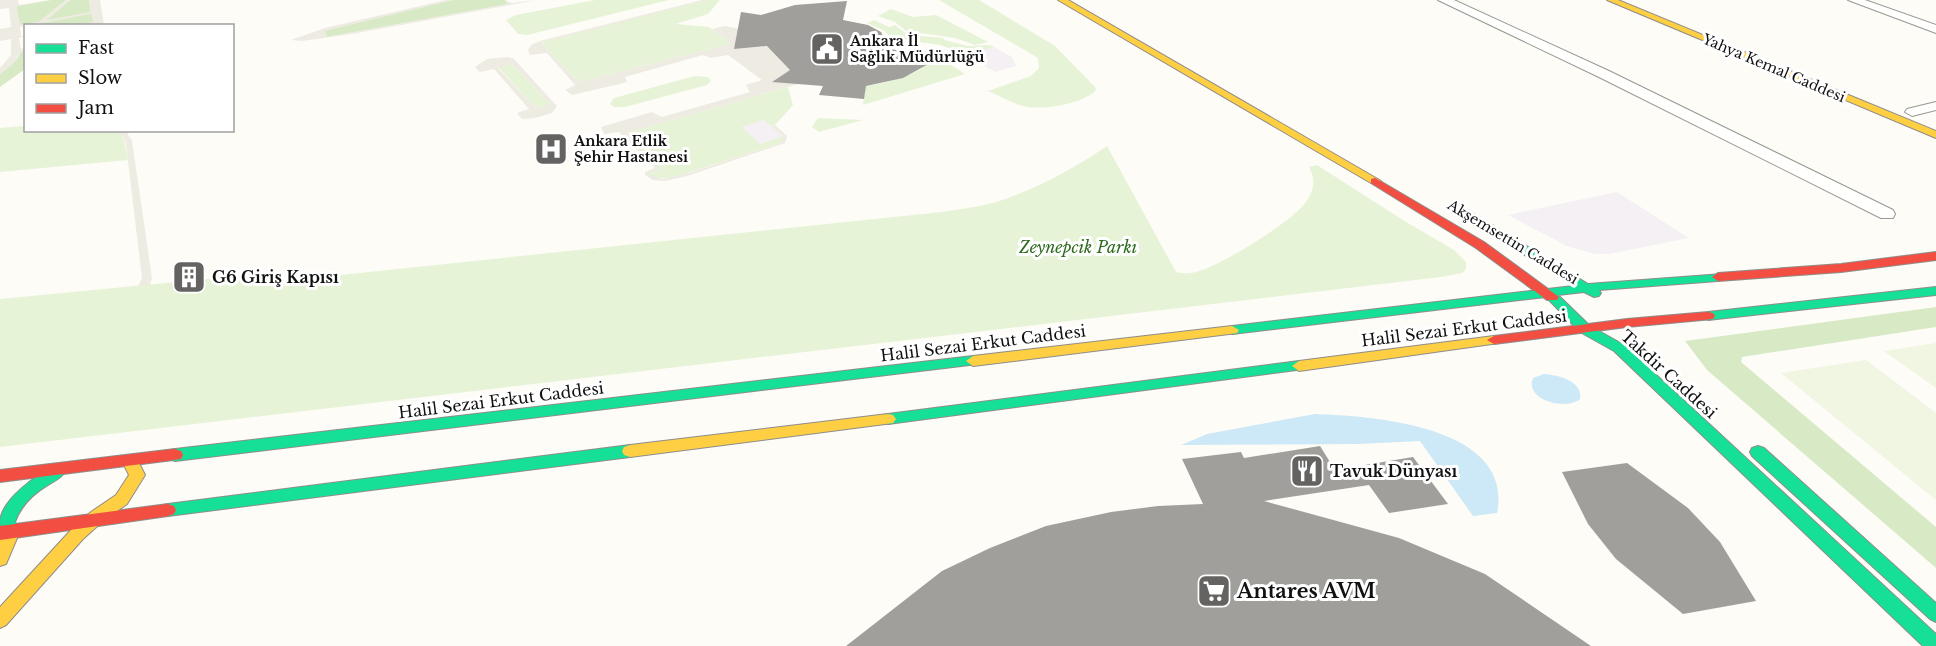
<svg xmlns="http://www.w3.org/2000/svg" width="1936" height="646" font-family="'Libre Baskerville',serif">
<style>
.industrial{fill:#f5f0f3}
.green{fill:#e7f3d7}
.forest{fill:#d8eac5}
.pitch{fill:#f0f6e1}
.plaza{fill:#edebe2;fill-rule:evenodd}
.water{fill:#cde8f7}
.building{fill:#a19f9c}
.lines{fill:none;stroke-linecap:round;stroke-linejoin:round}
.street-casing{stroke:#979795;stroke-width:2}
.fast-casing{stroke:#8e8d8b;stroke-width:2}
.slow-casing{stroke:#8e8d8b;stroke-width:2}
.jam-casing{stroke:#8e8d8b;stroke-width:2}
.street{fill:#fffffe;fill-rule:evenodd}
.fast{fill:#16e098;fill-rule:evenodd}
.slow{fill:#ffcf43;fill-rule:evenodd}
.jam{fill:#f24e42;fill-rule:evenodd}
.labels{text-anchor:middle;stroke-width:6;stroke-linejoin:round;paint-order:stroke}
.far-poi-label{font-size:14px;font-weight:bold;fill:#111;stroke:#fff;text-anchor:start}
.far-street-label{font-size:14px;fill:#111;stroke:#fff}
.park-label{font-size:16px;font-style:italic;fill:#2f6b1f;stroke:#fff}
.poi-label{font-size:16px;font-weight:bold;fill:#111;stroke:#fff;text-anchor:start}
.street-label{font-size:16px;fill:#111;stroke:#fff}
.near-poi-label{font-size:20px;font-weight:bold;fill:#111;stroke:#fff;text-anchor:start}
</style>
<rect width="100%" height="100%" fill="#fdfcf7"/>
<g class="industrial">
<polygon points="994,47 1012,57 1016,66 995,72 966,55"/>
<polygon points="764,120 783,136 760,144 741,127"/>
<polygon points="1617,192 1689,238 1609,254 1595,254 1567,246 1508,215"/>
</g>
<g class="green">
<polygon points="595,0 669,0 527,35 518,34 506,20 516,15"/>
<polygon points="708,0 720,0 708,14 676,24 709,27 731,44 579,82 542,44 545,41"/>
<path d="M939,0H979L1055,46L1095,87L1096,90C1084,104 1040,111 1023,106C1011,103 999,95 988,91L1031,76L1039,68L1038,58Z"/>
<polygon points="891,9 913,17 936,15 988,42 975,45 955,38 906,31 895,22 878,16"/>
<polygon points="874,20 889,27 895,25 908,35 944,38 944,40 968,46 990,45 994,47 966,55 941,45 891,38 885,31 867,23"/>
<path d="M937,56L965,74L863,105L865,86C891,82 918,76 937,56Z"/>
<polygon points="512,64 550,104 536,108 498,67"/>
<polygon points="695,76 708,77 711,81 707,85 625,107 614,107 610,104 614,98"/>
<polygon points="788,87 793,105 775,125 771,126 764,120 742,127 760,144 783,136 781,143 671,178 656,178 647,174 660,169 627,133"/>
<polygon points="818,118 863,120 819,132 812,127"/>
<polygon points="25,126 26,130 114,131 123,135 128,160 0,172 0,128"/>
<path d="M1107,146L1176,272C1181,273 1186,274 1191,273C1215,270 1292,222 1306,202C1314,191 1316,179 1309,167L1317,165L1406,222L1454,250L1466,262V269L1462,273L1441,277L0,447V299L258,274L253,284L942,212C959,209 977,207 993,203C1033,191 1073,169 1107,146Z"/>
</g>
<g class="forest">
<polygon points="51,0 66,0 39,22 20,25 16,6"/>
<polygon points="70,0 89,0 91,12 45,21"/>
<polygon points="453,0 505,0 508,4 327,37 324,30"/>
<polygon points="91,13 95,25 42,25 42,23"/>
<polygon points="25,51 25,69 0,87 0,74 17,59 21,52"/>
<polygon points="1936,307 1936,327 1742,357 1741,362 1936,527 1936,568 1707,370 1685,341"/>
</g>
<g class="pitch">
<polygon points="1936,343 1936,388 1884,351"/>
<polygon points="1866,360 1936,413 1936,500 1781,373"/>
</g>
<g class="plaza">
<polygon points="0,0 18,0 19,5 51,0 16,6 20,25 39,22 66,0 70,0 47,20 91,12 89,0 100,0 104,25 95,25 94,23 76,25 94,22 91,14 42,23 42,25 35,24 20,27 21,36 25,36 19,38 21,49 25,48 25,51 21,52 12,65 0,74 0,68 11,55 11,39 0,41 0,29 11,27 9,8 0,9"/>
<polygon points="446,0 453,0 325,31 327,37 508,4 505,0 512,3 537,0 352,34 302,41 291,40 325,28"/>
<polygon points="702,0 708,0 543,42 542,44 579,82 731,44 712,29 725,26 744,30 738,36 734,49 772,46 792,69 775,80 798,84 627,133 661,169 648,174 663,179 688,173 781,143 783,136 771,126 775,125 787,136 785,143 687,176 665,181 653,180 645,175 645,172 655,168 619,132 604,134 601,127 652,112 662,117 750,92 746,85 762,80 728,55 711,58 703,55 625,77 627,81 624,83 572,95 565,90 575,85 547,53 530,55 528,50 531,45 540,41"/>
<path d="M508,57L514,59L554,103L557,106L552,113L535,118L522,119L517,113L529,109L494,69L480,72L475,67L487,59ZM512,64L550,104H549L536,108L498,68Z"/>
<polygon points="114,131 126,131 132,141 152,278 150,285 138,286 142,278 126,145 123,135"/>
</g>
<g class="water">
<path d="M1544,374C1558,375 1583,381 1580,399C1566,411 1524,400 1533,378Z"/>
<path d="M1315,414C1373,416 1515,426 1497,513L1473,516L1420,441L1358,444L1181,445L1207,434Z"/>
</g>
<g class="building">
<polygon points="847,1 843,20 868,25 881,32 889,49 943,56 903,78 866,86 864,99 819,95 823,86 772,82 790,70 767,46 734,49 741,12 761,15 795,5"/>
<polygon points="1320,446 1335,470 1413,457 1448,504 1389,513 1369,485 1264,501 1399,538 1485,574 1591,646 846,646 942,571 990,548 1046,526 1111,512 1158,506 1203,504 1182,459 1241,452 1244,458"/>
<polygon points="1627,463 1688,508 1720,542 1756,601 1683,614 1616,559 1588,524 1562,472"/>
</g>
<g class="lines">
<defs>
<g id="street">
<polygon points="1438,0 1454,0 1609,71 1893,210 1895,214 1893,218 1881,218 1599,77"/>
<polygon points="1848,0 1865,0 1936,25 1936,33"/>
<polygon points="1936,102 1936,110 1912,116 1905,112 1907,109"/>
</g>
<g id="fast">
<polygon points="1468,210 1588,284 1723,274 1724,277 1718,281 1599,290 1601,293 1599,296 1594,297 1584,292 1558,295 1590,326 1624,345 1936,634 1936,646 1923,646 1614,351 1580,332 1546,297 1232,334 1225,330 1232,326 1573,286 1464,216 1462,214 1464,212"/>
<polygon points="1936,287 1936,295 1708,320 1701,316 1708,312"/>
<polygon points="973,356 978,358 980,361 978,364 175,461 169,459 167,455 169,451 175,449"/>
<polygon points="1299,361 1306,366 1304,369 888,424 883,423 880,419 883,415 888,414"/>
<polygon points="630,445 636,447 638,451 636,455 630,457 168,516 162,514 160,510 162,506 168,504"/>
<polygon points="1758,446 1764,448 1936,603 1936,622 1930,619 1752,456 1750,452 1752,448"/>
<path d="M56,467L62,469L64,473C60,479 54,481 48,485C33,494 21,505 15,522L20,531L18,536L12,537L6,536C4,532 1,527 0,523C0,500 38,473 56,467Z"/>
</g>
<g id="slow">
<polygon points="1058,0 1068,0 1381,181 1379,183 1371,183"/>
<polygon points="1607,0 1618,0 1936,131 1936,138"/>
<polygon points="1232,326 1239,330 1237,333 973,366 966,361 973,356"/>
<polygon points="1494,336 1499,337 1501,340 1499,343 1299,371 1292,366 1299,361"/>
<polygon points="888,414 893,415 896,419 893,423 630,457 624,455 622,451 624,447 630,445"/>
<polygon points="130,455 136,457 145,475 127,504 103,521 83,539 6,625 0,628 0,607 71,530 91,512 116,495 129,475 122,461 124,457"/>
<polygon points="12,525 18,526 20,531 6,564 0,566 0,539 6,526"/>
</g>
<g id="jam">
<polygon points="1375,178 1484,242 1559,297 1557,300 1547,300 1476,248 1371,183 1371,179"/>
<polygon points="1936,252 1936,260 1841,272 1718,281 1712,277 1718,273 1841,264"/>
<polygon points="1708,312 1713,313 1715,316 1713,319 1627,327 1494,344 1487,340 1494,336 1627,319"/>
<polygon points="175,449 181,451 183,455 181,459 0,482 0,470"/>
<polygon points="168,504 174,506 176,510 174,514 168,516 0,540 0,526"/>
</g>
</defs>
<use href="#street" class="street-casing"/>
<use href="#fast" class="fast-casing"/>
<use href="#slow" class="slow-casing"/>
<use href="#jam" class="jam-casing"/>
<use href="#street" class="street"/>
<use href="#fast" class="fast"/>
<use href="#slow" class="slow"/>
<use href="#jam" class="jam"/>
</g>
<defs>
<symbol id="civic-square" viewBox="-11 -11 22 22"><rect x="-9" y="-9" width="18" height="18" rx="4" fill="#646362" stroke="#fff"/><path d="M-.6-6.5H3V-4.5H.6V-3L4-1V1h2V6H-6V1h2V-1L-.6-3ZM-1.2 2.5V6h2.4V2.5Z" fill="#fff"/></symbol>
<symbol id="hospital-square" viewBox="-11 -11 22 22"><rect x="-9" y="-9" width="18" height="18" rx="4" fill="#646362" stroke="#fff"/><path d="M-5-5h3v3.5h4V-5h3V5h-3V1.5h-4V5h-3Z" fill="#fff"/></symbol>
<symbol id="building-square" viewBox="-11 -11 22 22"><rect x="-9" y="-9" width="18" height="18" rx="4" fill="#646362" stroke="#fff"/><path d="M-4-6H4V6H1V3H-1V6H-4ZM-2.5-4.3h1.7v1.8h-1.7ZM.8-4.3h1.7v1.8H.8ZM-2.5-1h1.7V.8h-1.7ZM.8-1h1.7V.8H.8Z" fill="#fff"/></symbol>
<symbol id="restaurant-square" viewBox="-11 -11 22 22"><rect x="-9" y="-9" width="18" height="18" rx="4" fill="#646362" stroke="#fff"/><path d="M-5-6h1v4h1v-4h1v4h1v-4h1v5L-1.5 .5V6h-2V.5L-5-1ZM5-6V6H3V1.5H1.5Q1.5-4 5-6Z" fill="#fff"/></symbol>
<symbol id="supermarket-square" viewBox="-11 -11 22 22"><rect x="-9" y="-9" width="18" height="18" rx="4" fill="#646362" stroke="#fff"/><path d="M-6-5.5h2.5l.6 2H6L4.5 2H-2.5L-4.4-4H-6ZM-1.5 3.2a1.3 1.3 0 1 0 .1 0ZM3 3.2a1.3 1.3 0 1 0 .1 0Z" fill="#fff"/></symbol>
</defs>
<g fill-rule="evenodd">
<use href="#civic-square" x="808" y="30" width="38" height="38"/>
<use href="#hospital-square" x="532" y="130" width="38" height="38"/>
<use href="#building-square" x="170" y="258" width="38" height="38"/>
<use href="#restaurant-square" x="1288" y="452" width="38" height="38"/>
<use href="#supermarket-square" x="1195" y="572" width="38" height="38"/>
</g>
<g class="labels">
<g class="far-poi-label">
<text x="850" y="46">Ankara İl<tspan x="850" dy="16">Sağlık Müdürlüğü</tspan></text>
<text x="574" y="146">Ankara Etlik<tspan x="574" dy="16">Şehir Hastanesi</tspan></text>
</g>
<g class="far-street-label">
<text transform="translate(1774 68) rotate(23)" y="5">Yahya Kemal Caddesi</text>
<text transform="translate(1513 242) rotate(31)" y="5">Akşemsettin Caddesi</text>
</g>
<g class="park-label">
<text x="1078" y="253">Zeynepcik Parkı</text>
</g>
<g class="poi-label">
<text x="212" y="283">G6 Giriş Kapısı</text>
<text x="1330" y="477">Tavuk Dünyası</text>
</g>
<g class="street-label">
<text transform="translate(1464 328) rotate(-7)" y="6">Halil Sezai Erkut Caddesi</text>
<text transform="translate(983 343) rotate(-7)" y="6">Halil Sezai Erkut Caddesi</text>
<text transform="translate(1669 374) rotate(42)" y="6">Takdir Caddesi</text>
<text transform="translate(501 400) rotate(-7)" y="6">Halil Sezai Erkut Caddesi</text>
</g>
<g class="near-poi-label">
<text x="1237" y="598">Antares AVM</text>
</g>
</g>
<rect x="24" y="24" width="210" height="108" fill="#ffffff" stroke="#a0a0a0" stroke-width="1.5"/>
<rect x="36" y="44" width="30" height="9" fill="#16e098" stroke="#a0a0a0" stroke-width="1.5"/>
<text x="78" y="54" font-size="18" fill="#111111">Fast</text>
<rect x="36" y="74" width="30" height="9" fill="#ffcf43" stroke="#a0a0a0" stroke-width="1.5"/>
<text x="78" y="84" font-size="18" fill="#111111">Slow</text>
<rect x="36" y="104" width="30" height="9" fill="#f24e42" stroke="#a0a0a0" stroke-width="1.5"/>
<text x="78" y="114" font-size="18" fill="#111111">Jam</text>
</svg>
